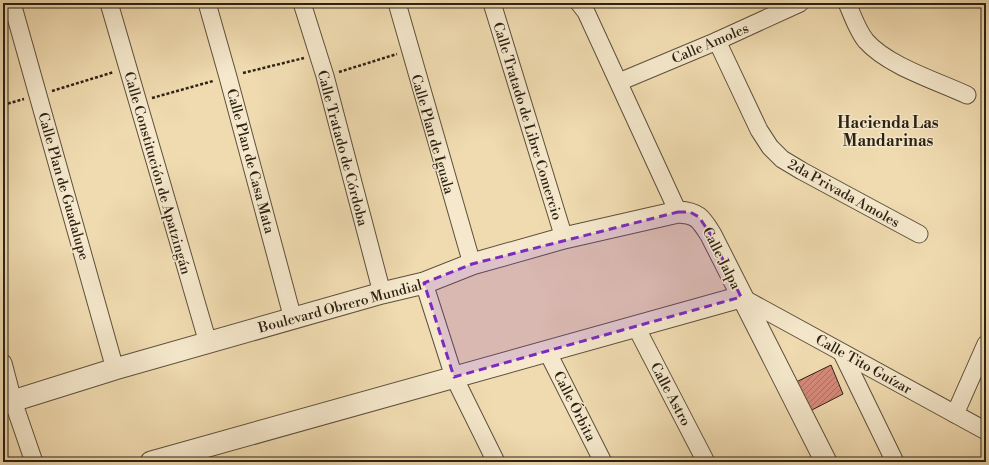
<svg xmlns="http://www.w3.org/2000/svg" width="989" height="465" font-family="'Libre Bodoni',serif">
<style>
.building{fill:url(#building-hatch);stroke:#2c2214}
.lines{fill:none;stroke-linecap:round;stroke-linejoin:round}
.minor-casing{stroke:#5d503b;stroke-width:19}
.tertiary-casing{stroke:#5d503b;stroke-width:23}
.path{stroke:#2c2214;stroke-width:2.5;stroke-dasharray:3 2;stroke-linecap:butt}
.minor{stroke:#f5e8cc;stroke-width:17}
.tertiary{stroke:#f5e8cc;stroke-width:21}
.marked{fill:#7b2cbf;fill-opacity:0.2;stroke:#7b2cbf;stroke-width:3;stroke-dasharray:8 5;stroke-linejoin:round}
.labels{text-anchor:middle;stroke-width:3;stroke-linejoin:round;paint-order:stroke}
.street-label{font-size:14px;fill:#2c2214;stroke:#f5e8cc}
.quarter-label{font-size:16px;font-weight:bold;fill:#2c2214;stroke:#f5e8cc}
</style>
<defs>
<pattern id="building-hatch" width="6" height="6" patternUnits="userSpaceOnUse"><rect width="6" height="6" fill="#d58a7a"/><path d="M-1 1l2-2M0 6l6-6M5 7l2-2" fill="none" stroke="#ad7063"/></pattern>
</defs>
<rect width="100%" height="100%" fill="#f0dbb0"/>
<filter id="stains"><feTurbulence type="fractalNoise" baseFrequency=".005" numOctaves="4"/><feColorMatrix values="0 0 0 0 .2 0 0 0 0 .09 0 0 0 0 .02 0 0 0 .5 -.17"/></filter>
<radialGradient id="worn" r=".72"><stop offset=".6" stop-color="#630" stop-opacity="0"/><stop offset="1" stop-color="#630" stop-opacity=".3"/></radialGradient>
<polygon class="building" points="831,365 843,394 808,412 794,383"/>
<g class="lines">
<defs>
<g id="minor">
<polyline points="12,3 115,369"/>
<polyline points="109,3 208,343"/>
<polyline points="207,3 228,77 293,319"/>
<polyline points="302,3 325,76 382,293"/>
<polyline points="397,3 472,264"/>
<polyline points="492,3 564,238"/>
<polyline points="579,3 586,12 678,212"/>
<path d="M847,3C853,16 857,30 866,41C888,66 937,81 967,95"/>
<polyline points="717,41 759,130 770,147 782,159 802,171 919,234"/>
<polyline points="619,82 717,41 800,3"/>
<polyline points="424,283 454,377 496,462"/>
<polyline points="741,297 986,431"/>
<polyline points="636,327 706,462"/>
<polyline points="547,351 603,462"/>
<polyline points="842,353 895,462"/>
<polyline points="3,363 13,401 34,462"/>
<polyline points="955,414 986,344"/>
</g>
<g id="tertiary">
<path d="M3,404L115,369L382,293L424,283L472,264L564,238L678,212C698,213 701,219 711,235L826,462"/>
<polyline points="151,462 741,297"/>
</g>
</defs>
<use href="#minor" class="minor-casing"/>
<use href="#tertiary" class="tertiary-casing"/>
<g class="path">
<polyline points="339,72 397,54"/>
<polyline points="243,73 304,58"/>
<polyline points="52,91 114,72"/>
<polyline points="152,98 213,81"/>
<polyline points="3,105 24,99"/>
</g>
<use href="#minor" class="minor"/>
<use href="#tertiary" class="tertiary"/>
</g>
<path class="marked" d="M678,212H690L699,217L711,235L741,297L454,377L424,283L472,264Z"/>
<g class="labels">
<g class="street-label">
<text transform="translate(710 43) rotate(-23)" y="5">Calle Amoles</text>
<text transform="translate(528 121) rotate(73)" y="5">Calle Tratado de Libre Comercio</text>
<text transform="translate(433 134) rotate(74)" y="5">Calle Plan de Iguala</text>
<text transform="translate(343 148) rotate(75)" y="5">Calle Tratado de Córdoba</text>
<text transform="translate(251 161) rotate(75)" y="5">Calle Plan de Casa Mata</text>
<text transform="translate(158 173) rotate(74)" y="5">Calle Constitución de Apatzingán</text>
<text transform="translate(64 186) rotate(74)" y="5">Calle Plan de Guadalupe</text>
<text transform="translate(844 193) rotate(29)" y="5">2da Privada Amoles</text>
<text transform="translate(722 258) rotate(63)" y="5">Calle Jalpa</text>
<text transform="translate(340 306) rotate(-15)" y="5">Boulevard Obrero Mundial</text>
<text transform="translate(864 364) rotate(29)" y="5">Calle Tito Guízar</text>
<text transform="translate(671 394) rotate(62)" y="5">Calle Astro</text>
<text transform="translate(575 406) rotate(63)" y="5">Calle Órbita</text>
</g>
<g class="quarter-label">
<text x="888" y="128">Hacienda Las<tspan x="888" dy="18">Mandarinas</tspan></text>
</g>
</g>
<rect width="989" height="465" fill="none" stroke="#f0dbb0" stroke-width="16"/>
<rect x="4" y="4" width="981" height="457" fill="none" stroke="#2c2214" stroke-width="2"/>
<rect x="8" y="8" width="973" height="449" fill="none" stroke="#2c2214"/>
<rect width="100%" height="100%" filter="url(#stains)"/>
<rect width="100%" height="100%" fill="url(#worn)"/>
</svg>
